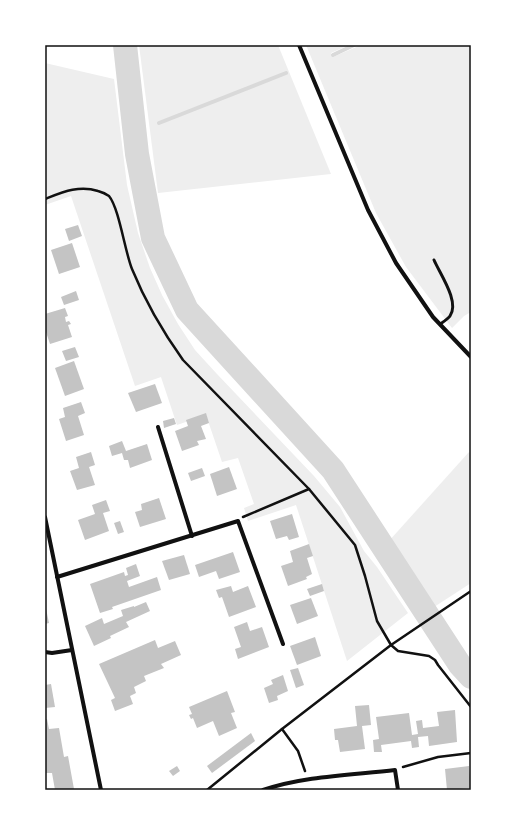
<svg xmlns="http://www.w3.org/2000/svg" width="516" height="835" font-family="'Sofia Sans Condensed',sans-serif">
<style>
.green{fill:#eee}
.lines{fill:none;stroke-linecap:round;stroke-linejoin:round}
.stream{stroke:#d9d9d9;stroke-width:4}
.river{stroke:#d9d9d9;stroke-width:24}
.building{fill:#c4c4c4}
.path{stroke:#111;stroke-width:2.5}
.service{stroke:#111;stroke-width:3}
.minor{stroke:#111;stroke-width:4}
.neatline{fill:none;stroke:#111;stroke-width:1.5}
</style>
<rect width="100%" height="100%" fill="#fff"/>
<g class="green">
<polygon points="139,45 278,45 331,174 158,193"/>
<polygon points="306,45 349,45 331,53 333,57 361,45 471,45 471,312 464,316 452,328 406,267 376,213"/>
<polygon points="45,63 114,79 127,185 138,233 150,268 162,295 178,324 195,350 217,374 314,476 340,507 364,551 377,567 408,613 347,661 296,505 248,521 244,508 254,504 238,458 222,462 206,415 177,425 161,377 135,386 71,196 45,205"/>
<polygon points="469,452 471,454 471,583 431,609 389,541"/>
</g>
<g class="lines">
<g class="stream">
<polyline points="333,55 354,45"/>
<polyline points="159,123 286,73"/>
</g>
<polyline class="river" points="125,45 137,154 153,238 187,310 333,470 460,665 471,677"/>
</g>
<g class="building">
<polygon points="78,225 82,236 69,241 65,229"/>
<polygon points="72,243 80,267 59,274 51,250"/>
<polygon points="76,291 79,300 64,305 61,297"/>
<polygon points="65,308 68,316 65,317 66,322 69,321 71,324 68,325 72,337 50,344 45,329 45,314"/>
<polygon points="75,347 79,357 66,361 62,351"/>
<polygon points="74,361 84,389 65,396 55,368"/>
<polygon points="155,384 162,403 136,412 128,393"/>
<polygon points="81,402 85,413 78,416 84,435 66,441 59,419 65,417 63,408"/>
<polygon points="206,413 209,423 201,426 206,439 197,441 199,445 182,451 175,431 188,426 186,420"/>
<polygon points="174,418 176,424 164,428 163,421"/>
<polygon points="122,441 126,451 147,444 152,460 130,468 128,460 124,460 122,453 112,456 109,446"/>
<polygon points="91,452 95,465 89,467 95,485 77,490 70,471 79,468 76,457"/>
<polygon points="229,467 237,489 217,496 210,474"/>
<polygon points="202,468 205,476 191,481 188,473"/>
<polygon points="159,498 166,519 140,527 135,512 142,510 141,504"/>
<polygon points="106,500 110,511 103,513 109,531 85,540 78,520 95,514 92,505"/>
<polygon points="292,514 299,537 289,540 287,536 276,539 270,521"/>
<polygon points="120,521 124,532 118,534 114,523"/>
<polygon points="309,544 313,556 307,558 312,574 306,577 307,579 288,586 281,566 293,562 290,551"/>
<polygon points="233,552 240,572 219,579 216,571 199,577 195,565"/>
<polygon points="184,555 190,574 169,580 162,561"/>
<polygon points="136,564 140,576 127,581 129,587 157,577 161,590 112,607 113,609 100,613 90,584 124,572 125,576 128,575 126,568"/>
<polygon points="322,584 324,591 310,596 307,589"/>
<polygon points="231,586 233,592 248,586 256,607 229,617 222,597 219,598 216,590"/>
<polygon points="311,598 318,616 297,624 290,605"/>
<polygon points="146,602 150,611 126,622 129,627 110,636 111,638 94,646 85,626 102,618 104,624 123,616 121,610 134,606 134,607"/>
<polygon points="45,604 49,623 45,624"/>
<polygon points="247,622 250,631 262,627 269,647 238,659 235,649 241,647 234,627"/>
<polygon points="315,637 321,656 297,665 290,646"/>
<polygon points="155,640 158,648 175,641 181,655 161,664 164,668 144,676 146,681 134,687 136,693 130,696 133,704 115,711 111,700 115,698 99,664"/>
<polygon points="298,668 304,685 296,688 290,670"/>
<polygon points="283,675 288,691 277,696 278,700 269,703 264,688 273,684 271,680"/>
<polygon points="51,684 55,707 45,708 45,685"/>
<polygon points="227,691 235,712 231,713 237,728 219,736 213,721 197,728 193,718 191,719 189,715 192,714 189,707"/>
<polygon points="369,705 371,725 362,726 365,749 340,752 338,740 335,740 334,729 357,726 355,706"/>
<polygon points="455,710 457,742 429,746 428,736 418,737 419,747 412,748 411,741 381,745 382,752 374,752 373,740 379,739 376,717 409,713 412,735 418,734 416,721 422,720 423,728 439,726 437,712"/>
<polygon points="47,719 49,729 59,728 64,757 68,756 74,789 55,790 52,773 45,773 45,720"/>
<polygon points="251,733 255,741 212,773 207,766"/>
<polygon points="177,766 180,771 173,776 169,771"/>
<polygon points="469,766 471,788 447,790 445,769"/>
</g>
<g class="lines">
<g class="path">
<path d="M45,199C63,192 79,185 98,191C102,192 106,194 109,196C119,208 125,252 132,269C145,301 163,332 183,360L309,489L355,545L365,576L377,621L391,645L398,651L429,656L435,660L438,665L471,707"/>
<polyline points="243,517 309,489"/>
<polyline points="282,729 298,751 305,771"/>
<polyline points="403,767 438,757 471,753"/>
<polyline points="207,790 282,729 391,645 471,591"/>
</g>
<path class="service" d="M434,260C440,274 460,302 450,316C448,319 443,322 440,324"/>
<g class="minor">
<polyline points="299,45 368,210 396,263 433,317 471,357"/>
<polyline points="158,427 192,536"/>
<polyline points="45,517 101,790"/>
<polyline points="57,577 238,521 283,644"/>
<polyline points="45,652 52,653 72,650"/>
<path d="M263,790C304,776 351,775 395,770L398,790"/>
</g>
</g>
<rect width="516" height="835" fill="none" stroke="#ffffff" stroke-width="92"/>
<rect x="46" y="46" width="424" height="743" class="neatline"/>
</svg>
